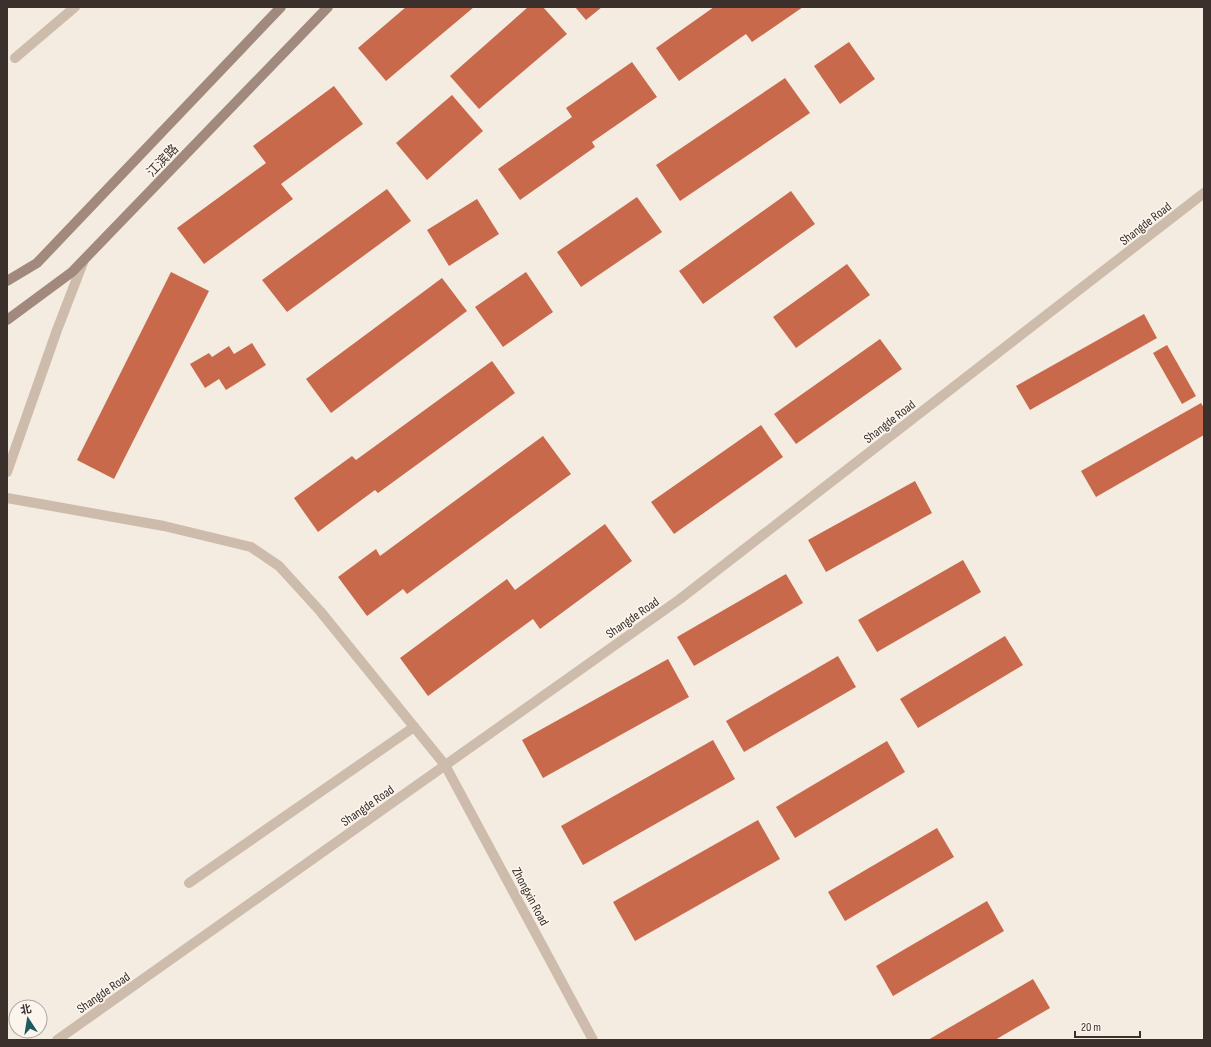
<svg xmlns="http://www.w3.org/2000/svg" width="1211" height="1047" font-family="'Sofia Sans Condensed','Noto Sans SC',sans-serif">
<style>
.building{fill:#c8694b}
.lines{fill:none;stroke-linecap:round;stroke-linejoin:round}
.street{stroke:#cdbbac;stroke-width:10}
.secondary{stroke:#a18a7d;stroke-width:10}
.labels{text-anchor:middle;stroke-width:3.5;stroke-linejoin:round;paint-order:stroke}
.street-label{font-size:13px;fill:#3b302b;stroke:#fbf5ee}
</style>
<rect width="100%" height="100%" fill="#f4ebe1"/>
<g class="building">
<polygon points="406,7 474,7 386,81 358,48"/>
<polygon points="528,7 543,7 567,34 479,109 450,76"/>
<polygon points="575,7 602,7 586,20"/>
<polygon points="714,7 734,8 803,7 752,42 746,34 679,81 656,48"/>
<polygon points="849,42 875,79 840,104 814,66"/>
<polygon points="632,62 657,97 592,142 595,147 520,200 498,169 572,117 566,108"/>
<polygon points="785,78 810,113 680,201 656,165"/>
<polygon points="334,86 363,124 281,184 293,199 204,264 177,228 266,163 253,146"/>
<polygon points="452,95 483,131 427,180 396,143"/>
<polygon points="387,189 411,221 287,312 262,280"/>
<polygon points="791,191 815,224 703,304 679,271"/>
<polygon points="637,197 662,232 581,287 557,252"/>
<polygon points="477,199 499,234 449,266 427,230"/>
<polygon points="847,264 870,295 796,348 773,317"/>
<polygon points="171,272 209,291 114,479 77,460"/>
<polygon points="526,272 553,312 503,347 475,307"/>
<polygon points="442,278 467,311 331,413 306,379"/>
<polygon points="1144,314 1157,338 1030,410 1016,386"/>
<polygon points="880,339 902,369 796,444 774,414"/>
<polygon points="252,343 266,365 226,390 219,379 205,388 190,364 209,353 212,357 229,346 234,354"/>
<polygon points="1167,345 1196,396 1182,404 1153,353"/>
<polygon points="492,361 515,393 378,493 375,490 318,532 294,498 352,456 356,460"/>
<polygon points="1201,403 1204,408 1204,435 1096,497 1081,471"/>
<polygon points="761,425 783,457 674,534 651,502"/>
<polygon points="543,436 571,474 407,594 403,589 367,616 338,577 376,549 380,556"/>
<polygon points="915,481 932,513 826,572 808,540"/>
<polygon points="605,524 632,561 540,629 533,619 428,696 400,658 507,579 515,590"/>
<polygon points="963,560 981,592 877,652 858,620"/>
<polygon points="786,574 803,603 694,666 677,637"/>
<polygon points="1005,636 1023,665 918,728 900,699"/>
<polygon points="838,656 856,687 744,752 726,721"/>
<polygon points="668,659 689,697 543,778 522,740"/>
<polygon points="713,740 735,779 583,865 561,826"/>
<polygon points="887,741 905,772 795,838 776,807"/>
<polygon points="758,820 780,859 635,941 613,902"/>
<polygon points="937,828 954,857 845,921 828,892"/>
<polygon points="987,901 1004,931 893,996 876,966"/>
<polygon points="1033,979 1050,1008 995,1040 928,1040"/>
</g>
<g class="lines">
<g class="street">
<polyline points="15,58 75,7"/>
<polyline points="7,472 57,330 84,260"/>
<polyline points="7,498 164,526 251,547 279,566 320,611 445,765 593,1040"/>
<polyline points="189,883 414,727"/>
<polyline points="57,1040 680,599 1204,193"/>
</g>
<g class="secondary">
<polyline points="7,281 37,263 281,7"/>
<polyline points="7,320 72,272 328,7"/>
</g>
</g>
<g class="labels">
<g class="street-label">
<text transform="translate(162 160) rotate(-46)" y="5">江滨路</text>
<text transform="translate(1145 223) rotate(-38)" y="5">Shangde Road</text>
<text transform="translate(889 421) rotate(-38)" y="5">Shangde Road</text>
<text transform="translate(632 617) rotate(-35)" y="5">Shangde Road</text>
<text transform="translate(367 805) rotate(-35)" y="5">Shangde Road</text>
<text transform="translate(531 896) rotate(62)" y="5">Zhongxin Road</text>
<text transform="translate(103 992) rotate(-35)" y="5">Shangde Road</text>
</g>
</g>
<rect width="1211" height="1047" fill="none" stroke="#3b302b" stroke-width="16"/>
<g transform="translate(28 1019) rotate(348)"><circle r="19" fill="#fbf5ee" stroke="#aea6a0"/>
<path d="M0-3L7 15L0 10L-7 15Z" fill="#1f5a5e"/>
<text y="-6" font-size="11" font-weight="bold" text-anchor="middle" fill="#3b302b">北</text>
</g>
<path d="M1075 1031v6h65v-6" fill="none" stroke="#3b302b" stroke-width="2"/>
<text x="1081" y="1031" font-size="12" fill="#3b302b" stroke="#fbf5ee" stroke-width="3" paint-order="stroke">20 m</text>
</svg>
